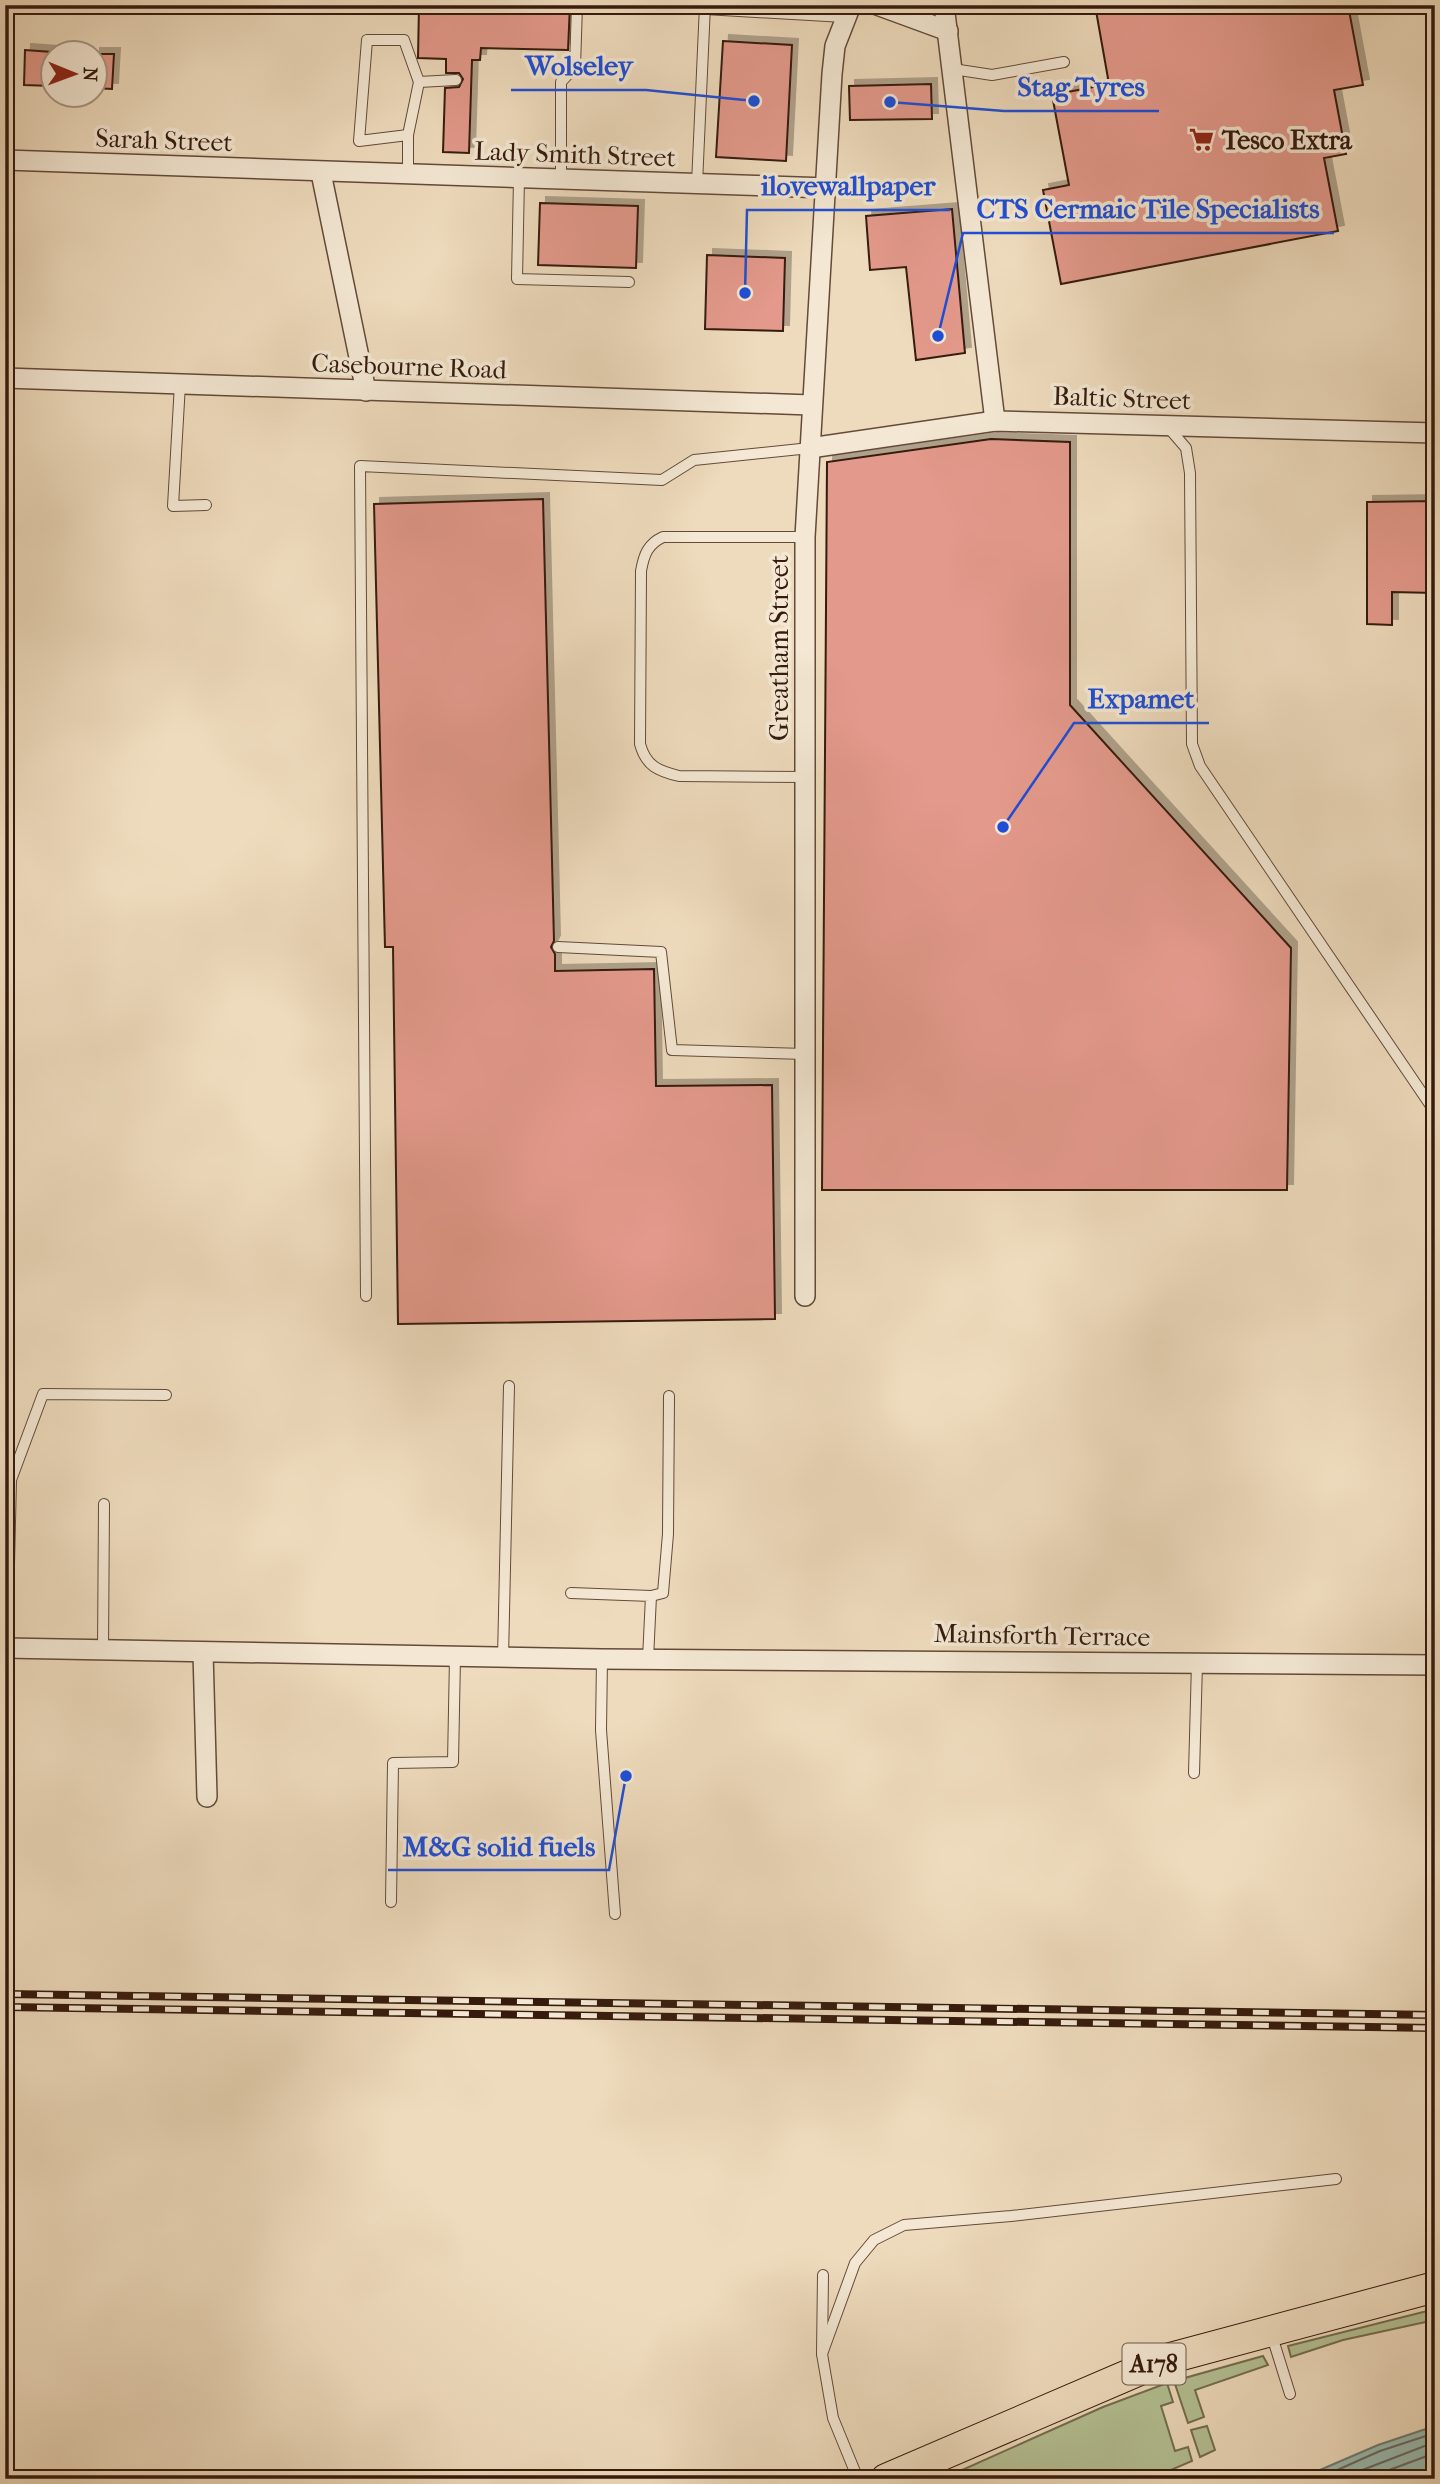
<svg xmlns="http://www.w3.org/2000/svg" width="1440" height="2484" font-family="'IM FELL French Canon',serif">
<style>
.green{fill:#b4c194;stroke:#746e50;stroke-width:2}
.water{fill:#99bbb2;stroke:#717b70;stroke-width:2}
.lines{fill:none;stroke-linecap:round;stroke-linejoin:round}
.shore{stroke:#676a60;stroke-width:2}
.building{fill:#e3998b;stroke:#351a0d;stroke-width:2;filter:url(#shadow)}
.service-casing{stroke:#634a39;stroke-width:12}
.minor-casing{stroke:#634a39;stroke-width:22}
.primary-casing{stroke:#351a0d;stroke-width:32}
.service{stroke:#f4e8d4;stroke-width:10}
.minor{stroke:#f4e8d4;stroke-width:19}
.primary{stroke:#eedbbd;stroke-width:30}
.rail-casing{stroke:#351a0d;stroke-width:8}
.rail{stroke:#f4e8d4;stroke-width:5;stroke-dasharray:16;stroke-linecap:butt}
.labels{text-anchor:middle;stroke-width:7;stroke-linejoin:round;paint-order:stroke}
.shield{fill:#f4e8d4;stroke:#6e5849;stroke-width:2}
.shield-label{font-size:24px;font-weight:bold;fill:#351a0d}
.street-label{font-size:26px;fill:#351a0d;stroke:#f4e8d4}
.poi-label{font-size:26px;font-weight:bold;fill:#351a0d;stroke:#f4e8d4;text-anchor:start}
.leader{fill:none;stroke:#1d4ed8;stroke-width:2.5}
.callout-dot{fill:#1d4ed8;stroke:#f4e8d4;stroke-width:2.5}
.callout-label{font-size:28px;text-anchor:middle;font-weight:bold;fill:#1d4ed8;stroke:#f4e8d4;stroke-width:7;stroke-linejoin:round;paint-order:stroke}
</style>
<defs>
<filter id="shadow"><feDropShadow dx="6" dy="-6" stdDeviation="0" flood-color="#0004"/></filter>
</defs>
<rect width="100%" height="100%" fill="#eedbbd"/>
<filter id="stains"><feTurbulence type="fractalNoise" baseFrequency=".00286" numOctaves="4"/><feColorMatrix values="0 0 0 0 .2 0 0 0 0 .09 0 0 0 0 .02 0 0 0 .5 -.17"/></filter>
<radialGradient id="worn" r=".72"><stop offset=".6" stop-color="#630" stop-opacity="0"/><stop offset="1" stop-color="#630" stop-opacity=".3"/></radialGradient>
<g class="green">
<polygon points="1435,2309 1435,2320 1343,2340 1291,2357 1288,2346"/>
<polygon points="1263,2356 1268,2365 1195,2390 1204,2417 1188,2423 1174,2381"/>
<polygon points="1167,2383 1173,2402 1161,2406 1175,2451 1188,2447 1192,2461 1150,2479 942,2479 1103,2407"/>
<polygon points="1207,2426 1215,2450 1200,2457 1191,2430"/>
</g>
<polygon class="water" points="1435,2426 1435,2479 1299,2479 1378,2445"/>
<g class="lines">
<g class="shore">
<polyline points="1317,2479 1380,2451 1435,2433"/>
<polyline points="1339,2479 1435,2442"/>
<polyline points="1365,2479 1435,2453"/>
</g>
</g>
<g class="building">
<polygon points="419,5 570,5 568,50 481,48 480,60 472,60 469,153 443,152 445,88 459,87 463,79 459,73 446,73 446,59 418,58"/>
<polygon points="1095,5 1348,5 1363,85 1334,90 1346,154 1324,158 1338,231 1061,284 1043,190 1069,185 1052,95 1109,84"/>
<polygon points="723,41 792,45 786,161 716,157"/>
<polygon points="25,50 52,52 52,86 24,85"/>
<polygon points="94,54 114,54 112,89 94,88"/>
<polygon points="931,84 932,119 850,120 849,86"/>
<polygon points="540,203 638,206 636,268 538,265"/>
<polygon points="952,209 965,353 916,360 906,267 870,270 866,216"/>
<polygon points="707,255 785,258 783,331 705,329"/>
<polygon points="991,439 1070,442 1070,705 1291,948 1287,1190 822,1190 827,462"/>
<polygon points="543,499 554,941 551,947 555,954 555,971 654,969 656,1086 772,1085 775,1319 398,1324 393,947 385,947 374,504"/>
<polygon points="1435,501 1435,593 1392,592 1392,625 1367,624 1367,502"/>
</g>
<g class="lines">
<defs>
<g id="service">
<polyline points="705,9 844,17"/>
<polyline points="953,69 992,75 1064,62"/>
<polyline points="408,135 419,82"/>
<polyline points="408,175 408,135 359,141 367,40 404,40 419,82 456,80"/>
<polyline points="519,178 517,279 629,282"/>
<polyline points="561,180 561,82 575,67 577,5"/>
<polyline points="697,184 705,5"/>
<polyline points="180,384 173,506 206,505"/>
<polyline points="1167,426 1186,448 1190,473 1192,744 1200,766 1435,1112"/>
<path d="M805,777L679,776C658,771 646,766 640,744L641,571C644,554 648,544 663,537H805"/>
<polyline points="558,947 661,952 672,1050 805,1054"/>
<polyline points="366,1296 360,466 662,480 694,460 810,448"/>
<polyline points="571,1593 651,1596 648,1659"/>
<polyline points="651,1596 663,1593 668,1534 669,1396"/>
<polyline points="7,1648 11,1480 43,1394 166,1395"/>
<polyline points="103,1650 104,1504"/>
<polyline points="503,1658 509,1386"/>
<polyline points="602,1659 601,1730 615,1914"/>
<polyline points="1194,1773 1197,1663"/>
<polyline points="391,1902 393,1763 453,1762 455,1657"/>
<polyline points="823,2275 822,2354 833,2418 858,2479"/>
<polyline points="1271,2333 1290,2394"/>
<polyline points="822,2354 855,2263 874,2240 904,2225 1011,2216 1336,2179"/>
</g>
<g id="minor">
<polyline points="877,5 948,31"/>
<polyline points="944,5 995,421"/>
<polyline points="5,160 827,188"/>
<polyline points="321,173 366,391"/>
<polyline points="5,378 811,405"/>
<polyline points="810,448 995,421 1435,433"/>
<polyline points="805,1296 805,537 832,74 835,46 851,5"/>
<polyline points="5,1648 602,1659 1435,1665"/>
<polyline points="203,1652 207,1797"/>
</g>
<polyline id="primary" points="886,2479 1163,2360 1435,2287"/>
</defs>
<use href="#service" class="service-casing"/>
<use href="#minor" class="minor-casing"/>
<use href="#primary" class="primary-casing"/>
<use href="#service" class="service"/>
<use href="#minor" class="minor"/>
<use href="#primary" class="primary"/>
<defs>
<g id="rail">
<polyline points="5,1994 1435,2015"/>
<polyline points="5,2007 1435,2028"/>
</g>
</defs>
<use href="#rail" class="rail-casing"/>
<use href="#rail" class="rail"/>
</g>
<defs>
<symbol id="supermarket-bare" viewBox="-9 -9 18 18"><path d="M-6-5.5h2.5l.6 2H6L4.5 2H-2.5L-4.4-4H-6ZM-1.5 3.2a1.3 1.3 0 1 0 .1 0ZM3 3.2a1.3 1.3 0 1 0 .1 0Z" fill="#8f2418" stroke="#f4e8d4" stroke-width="2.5" paint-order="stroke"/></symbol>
</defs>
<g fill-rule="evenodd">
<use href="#supermarket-bare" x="1184" y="122" width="35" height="35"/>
</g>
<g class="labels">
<rect class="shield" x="1122.5" y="2343.5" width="63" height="41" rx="5"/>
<g class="shield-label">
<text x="1154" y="2372">A178</text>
</g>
<g class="street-label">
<text transform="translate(164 140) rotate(2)" y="9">Sarah Street</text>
<text transform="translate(575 154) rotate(2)" y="9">Lady Smith Street</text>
<text transform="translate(409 366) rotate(2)" y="9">Casebourne Road</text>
<text transform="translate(1122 398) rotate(2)" y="9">Baltic Street</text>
<text transform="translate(779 648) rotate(-90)" y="9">Greatham Street</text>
<text transform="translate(1042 1635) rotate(1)" y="9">Mainsforth Terrace</text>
</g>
<g class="poi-label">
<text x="1222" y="149">Tesco Extra</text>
</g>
</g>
<path class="leader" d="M754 101L646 90H511M890 102L1004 111H1159M745 293L747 210H950M938 336L963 233H1334M1003 827L1074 723H1209M626 1776L609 1870H388"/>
<g class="callout-dot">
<circle cx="754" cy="101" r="7"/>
<circle cx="890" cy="102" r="7"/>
<circle cx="745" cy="293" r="7"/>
<circle cx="938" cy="336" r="7"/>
<circle cx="1003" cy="827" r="7"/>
<circle cx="626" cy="1776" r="7"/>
</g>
<g class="callout-label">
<text x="579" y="75">Wolseley</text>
<text x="1081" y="96">Stag Tyres</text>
<text x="848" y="195">ilovewallpaper</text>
<text x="1148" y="218">CTS Cermaic Tile Specialists</text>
<text x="1141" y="708">Expamet</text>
<text x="499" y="1856">M&amp;G solid fuels</text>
</g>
<rect width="1440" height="2484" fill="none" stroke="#eedbbd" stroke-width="28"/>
<rect x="7" y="7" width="1426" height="2470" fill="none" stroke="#351a0d" stroke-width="3.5"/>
<rect x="14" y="14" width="1412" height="2456" fill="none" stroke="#351a0d" stroke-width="2"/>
<g transform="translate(74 74) rotate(91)"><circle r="33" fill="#f4e8d4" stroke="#a89684" stroke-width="2"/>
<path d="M0-5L12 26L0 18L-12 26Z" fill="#8f2418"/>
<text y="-10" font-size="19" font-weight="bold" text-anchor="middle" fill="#351a0d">N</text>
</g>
<rect width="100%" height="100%" filter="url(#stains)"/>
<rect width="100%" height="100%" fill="url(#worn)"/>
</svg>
